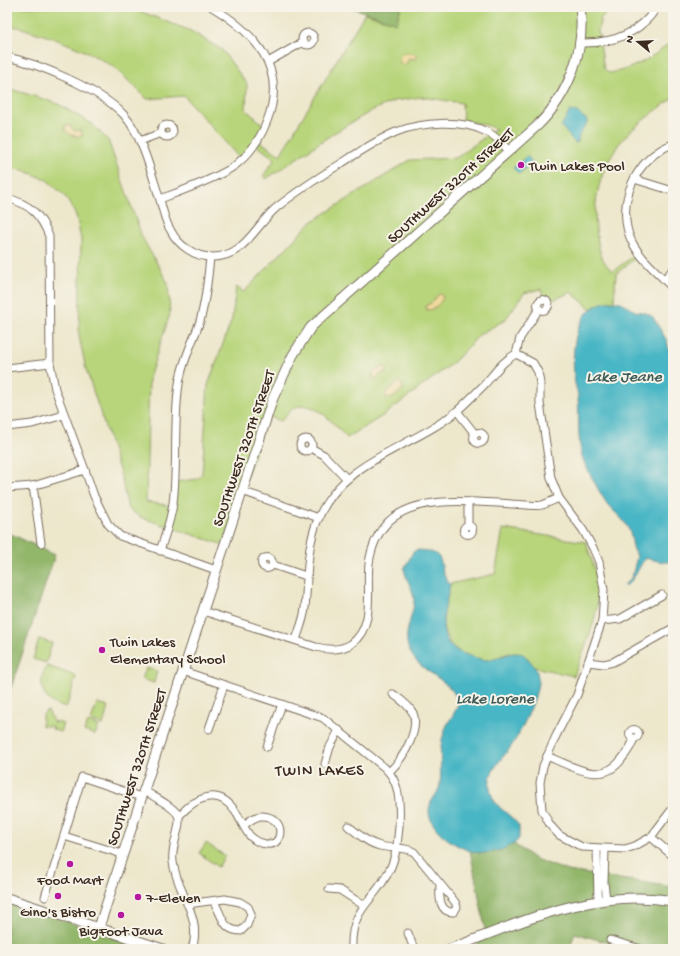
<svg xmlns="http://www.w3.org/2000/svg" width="680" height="956" font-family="'Gochi Hand',sans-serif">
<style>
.green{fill:#b8d57b;stroke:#7a804c}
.forest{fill:#92b66b;stroke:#667044}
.sand{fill:#eeda9e;stroke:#94825e}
.water{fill:#49b6c5;stroke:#427072}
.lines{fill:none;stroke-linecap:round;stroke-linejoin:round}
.minor-casing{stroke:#796c5b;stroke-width:9}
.major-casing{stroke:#796c5b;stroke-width:11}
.minor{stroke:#fff;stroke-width:7}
.major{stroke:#fff;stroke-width:9}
.poi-dot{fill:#b5179e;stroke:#f7f3e8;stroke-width:1.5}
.labels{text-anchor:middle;stroke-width:4;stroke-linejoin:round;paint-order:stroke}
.poi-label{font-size:15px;fill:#3b2a1e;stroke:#f7f3e8;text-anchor:start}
.street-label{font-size:15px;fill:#3b2a1e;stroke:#f7f3e8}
.water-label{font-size:16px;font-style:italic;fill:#405b58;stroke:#f7f3e8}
.neighbourhood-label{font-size:16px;letter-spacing:1px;fill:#3b2a1e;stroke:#f7f3e8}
</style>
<rect width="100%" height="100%" fill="#f7f3e8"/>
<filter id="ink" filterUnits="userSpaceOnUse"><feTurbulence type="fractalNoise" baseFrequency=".025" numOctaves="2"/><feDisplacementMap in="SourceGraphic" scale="8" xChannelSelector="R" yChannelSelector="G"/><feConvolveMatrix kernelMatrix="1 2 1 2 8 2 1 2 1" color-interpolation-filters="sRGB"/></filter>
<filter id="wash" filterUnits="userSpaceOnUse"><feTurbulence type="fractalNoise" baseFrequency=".012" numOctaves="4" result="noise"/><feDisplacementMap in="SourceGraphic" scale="16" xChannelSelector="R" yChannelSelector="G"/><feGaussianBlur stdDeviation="0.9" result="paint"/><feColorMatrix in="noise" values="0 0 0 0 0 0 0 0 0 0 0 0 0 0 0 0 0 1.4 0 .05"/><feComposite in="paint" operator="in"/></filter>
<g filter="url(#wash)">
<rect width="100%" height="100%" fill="#ede7cc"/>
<g class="green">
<path d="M7,7H129L191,31L222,50L247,84L246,110L265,126L258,140L280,155L365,13L396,23L401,7H527L529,10L549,7H614L601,18L598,30L604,69L609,73C633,70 655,56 673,40V98C660,108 646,117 634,128C604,154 590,197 597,236C599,250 601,262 613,271L633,256L635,258L616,274L614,302C605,302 598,303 591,309L571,292L551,301L543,296L541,289L524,293L505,320L480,334L454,362L384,415L347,438C335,426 314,397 294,408C289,411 285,417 281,421L267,416L224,545L142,518L128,509L121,476L86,369L79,336L81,239L76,215L65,196L47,180L23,170L7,168V88L56,103L92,124L108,140L142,237L168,283L170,314L149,378L146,502L172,506L175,482L197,479L202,474L208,385L232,319L236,287L244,292L310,223L410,160L456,158L496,129L486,125L463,120L462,103L422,97L394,101L373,110L334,133L266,179L263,176L275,159L255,144L241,160L184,96L147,99C137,89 127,79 116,69C93,51 35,30 7,25Z"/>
<path d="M503,529L586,542C591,559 598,575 598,593C599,617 582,654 574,676L534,667L528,658L509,653L488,660H482L461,653L451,645L445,633L442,620L450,584L495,574Z"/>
<polygon points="39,639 52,643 46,663 33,659"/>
<path d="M47,666L76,676L67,706L65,707C44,705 35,683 47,666Z"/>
<polygon points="146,668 157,671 154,683 142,679"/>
<polygon points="97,703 108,707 103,725 91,721"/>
<polygon points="46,711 49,712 54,724 55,721 63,724 60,732 52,729 53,726 42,726 42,716"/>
<polygon points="88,722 99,726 95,735 84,731"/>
<polygon points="206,843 225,856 218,867 199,853"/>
</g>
<g class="forest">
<polygon points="350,7 401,7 396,23"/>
<polygon points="7,532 55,555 7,700"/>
<polygon points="514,844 535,859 568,871 673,887 673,949 629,949 575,933 569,949 475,949 485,929 470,850 481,853"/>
<polygon points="7,900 144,949 7,949"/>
</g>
<g class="sand">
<polygon points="403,53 413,53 418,57 416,59 409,58 406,64 402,65 399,61 400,55"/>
<path d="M65,125H69L75,131L80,130L83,135C77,138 69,135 65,130Z"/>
<path d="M439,294L443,296C443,302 433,311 427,310L425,306L431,303Z"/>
<polygon points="384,367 387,368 387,372 380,374 376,379 373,378 373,372"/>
<polygon points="398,382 402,384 403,389 393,398 387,398 385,394"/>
</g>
<g class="water">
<polygon points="570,111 577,112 587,120 587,123 579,135 578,142 575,143 561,126"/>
<polygon points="527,156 532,162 519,174 513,168"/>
<path d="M605,302H621L635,311L646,313L653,317L667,341L673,369V562H662L645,558C639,567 636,577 627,585H624L632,577L637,556C631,547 633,537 628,528C623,518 615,513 608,505C602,497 588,471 584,462C576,441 580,419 578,398C578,393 576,388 575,383C571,356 572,311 605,302Z"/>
<path d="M418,550C452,552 434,567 450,584C446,610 430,643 467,655C474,657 481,660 488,660C501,659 509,650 523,654C530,660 537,668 538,677C540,694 520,734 510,748C502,759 487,772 490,788C493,809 510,812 519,826V838C515,847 494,853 484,853C464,854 427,831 429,809C430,799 439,794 440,784C442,767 438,749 444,733C447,721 456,714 458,703C453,679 422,675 410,652C401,634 413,620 414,601C414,590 406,580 404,569L413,552Z"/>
</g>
</g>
<g filter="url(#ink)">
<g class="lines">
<defs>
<g id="minor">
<circle cx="308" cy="39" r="6"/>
<path d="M579,43C611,44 639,35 657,7"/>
<path d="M7,57C40,64 101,90 124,115C142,135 152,175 160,200C163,210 165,222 171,231C178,245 195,257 211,257C244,258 254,227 276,208C297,191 319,177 342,163C359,152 377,140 396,132C422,122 461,119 487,132C496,136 503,144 509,151"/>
<polyline points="268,62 303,42"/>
<circle cx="167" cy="131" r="6"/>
<polyline points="140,141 161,133"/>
<path d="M673,144C636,157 615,203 631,240C640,259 659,273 673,289"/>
<polyline points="634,179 673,191"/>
<path d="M7,198C30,204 41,215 49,236L50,363L55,389L85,470"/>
<path d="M160,199C179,192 224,176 238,163C251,152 261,137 267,121C288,68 255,33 212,7"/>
<polyline points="665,279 673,269"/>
<circle cx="543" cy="305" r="5.5"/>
<polyline points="516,354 533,363 538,372 540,383 540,403 551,478 559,498 583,530 593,548 599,562 604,590 602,621 577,695 556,736 543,766 540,783 542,810 550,825 559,835 582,847 625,849 635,846 651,837 673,856"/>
<polyline points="7,368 50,363"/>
<polyline points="457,411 475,434"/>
<polyline points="7,427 32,424 64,415"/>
<circle cx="479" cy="438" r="5.5"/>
<circle cx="306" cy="445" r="6"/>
<polyline points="311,448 324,455 346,478"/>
<polyline points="33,486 41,543"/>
<polyline points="7,488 33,486 85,470 94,496 108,524 120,536 216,570"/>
<polyline points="242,491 319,518"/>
<polyline points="468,502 468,525"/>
<circle cx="468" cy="530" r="4.5"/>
<path d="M160,551C165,535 171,520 173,503C178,464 173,424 179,384C182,362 193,342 200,321C206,300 208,279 210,257"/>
<circle cx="267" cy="563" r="5.5"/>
<polyline points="273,565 306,576"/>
<path d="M203,611L316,647C328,650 340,651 351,644C376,626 366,591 369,564C371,548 377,533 389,521C419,494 475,502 512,504C521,504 534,507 542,505C548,503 554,500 559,498"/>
<polyline points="602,621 620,619 662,595"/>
<path d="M296,640C299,630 304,619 305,608C308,577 306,548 318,519C344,458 411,449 457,411C466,403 475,394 484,385C494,374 502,361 516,354L520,338L539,309"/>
<polyline points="588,662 604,664 613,662 673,628"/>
<path d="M183,671L323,718L385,768C391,774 395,780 397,789C402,809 399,853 389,871C374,902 350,908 352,949"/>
<polyline points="209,729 224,685"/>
<circle cx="634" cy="734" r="4.5"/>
<polyline points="267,747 282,704"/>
<path d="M547,756C572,766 601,786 621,760C626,754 632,746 634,738"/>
<polyline points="325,764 330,747 339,730"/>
<path d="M389,772C402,760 420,731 413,713C409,705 400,699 393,694"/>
<path d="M143,790C152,796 173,806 178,815C183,824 170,847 173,862C177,894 203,916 192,949"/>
<path d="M179,816C195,798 218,786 235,811C241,819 244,830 251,837C259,844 275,849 279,837C283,824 272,815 260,816C254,817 249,821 244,825"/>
<path d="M348,826C358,834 368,843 380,846C391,849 405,846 414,852L455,902L457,907L454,912C439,913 439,896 440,885"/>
<polyline points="64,836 122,854"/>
<polyline points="651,837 673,808"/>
<polyline points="597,849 598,900"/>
<polyline points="605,849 604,883 606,899"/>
<polyline points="329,889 340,890 363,905"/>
<polyline points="45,897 82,777 141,797"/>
<path d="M187,904L225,899L240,902L248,907L251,914L247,925L241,931C222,931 222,914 214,902"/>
<polyline points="408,933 414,949"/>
<polyline points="610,940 641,949"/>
</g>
<g id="major">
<polyline points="7,898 163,949"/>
<path d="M99,927L273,398L293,355L311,327L537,126C568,96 586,51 580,7"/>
<path d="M450,949C521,922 595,887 673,901"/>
</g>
</defs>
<use href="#minor" class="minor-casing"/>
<use href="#major" class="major-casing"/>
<use href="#minor" class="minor"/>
<use href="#major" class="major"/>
</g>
</g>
<g class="poi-dot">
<circle cx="521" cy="165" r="4"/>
<circle cx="102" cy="650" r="4"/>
<circle cx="70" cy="864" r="4"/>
<circle cx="58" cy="896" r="4"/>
<circle cx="138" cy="897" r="4"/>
<circle cx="121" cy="915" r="4"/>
</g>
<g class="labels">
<g class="poi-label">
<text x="529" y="170">Twin Lakes Pool</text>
<text x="110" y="646">Twin Lakes<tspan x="110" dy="17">Elementary School</tspan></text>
<text x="70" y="884" text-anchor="middle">Food Mart</text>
<text x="146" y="902">7-Eleven</text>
<text x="58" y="916" text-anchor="middle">Gino's Bistro</text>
<text x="121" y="935" text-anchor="middle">BigFoot Java</text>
</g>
<g class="street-label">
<text transform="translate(450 185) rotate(-42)" y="5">SOUTHWEST 320TH STREET</text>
<text transform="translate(243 448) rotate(-71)" y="5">SOUTHWEST 320TH STREET</text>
<text transform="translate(136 767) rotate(-72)" y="5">SOUTHWEST 320TH STREET</text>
</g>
<g class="water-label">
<text x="624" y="381">Lake Jeane</text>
<text x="495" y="703">Lake Lorene</text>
</g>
<g class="neighbourhood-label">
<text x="320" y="775">TWIN LAKES</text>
</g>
</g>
<rect width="680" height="956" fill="none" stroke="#f7f3e8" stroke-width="24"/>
<g transform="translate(638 42) rotate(288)" stroke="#f7f3e8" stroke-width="3" paint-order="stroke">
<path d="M0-3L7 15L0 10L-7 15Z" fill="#3b2a1e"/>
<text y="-6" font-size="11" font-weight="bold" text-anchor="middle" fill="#3b2a1e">N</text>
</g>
</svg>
